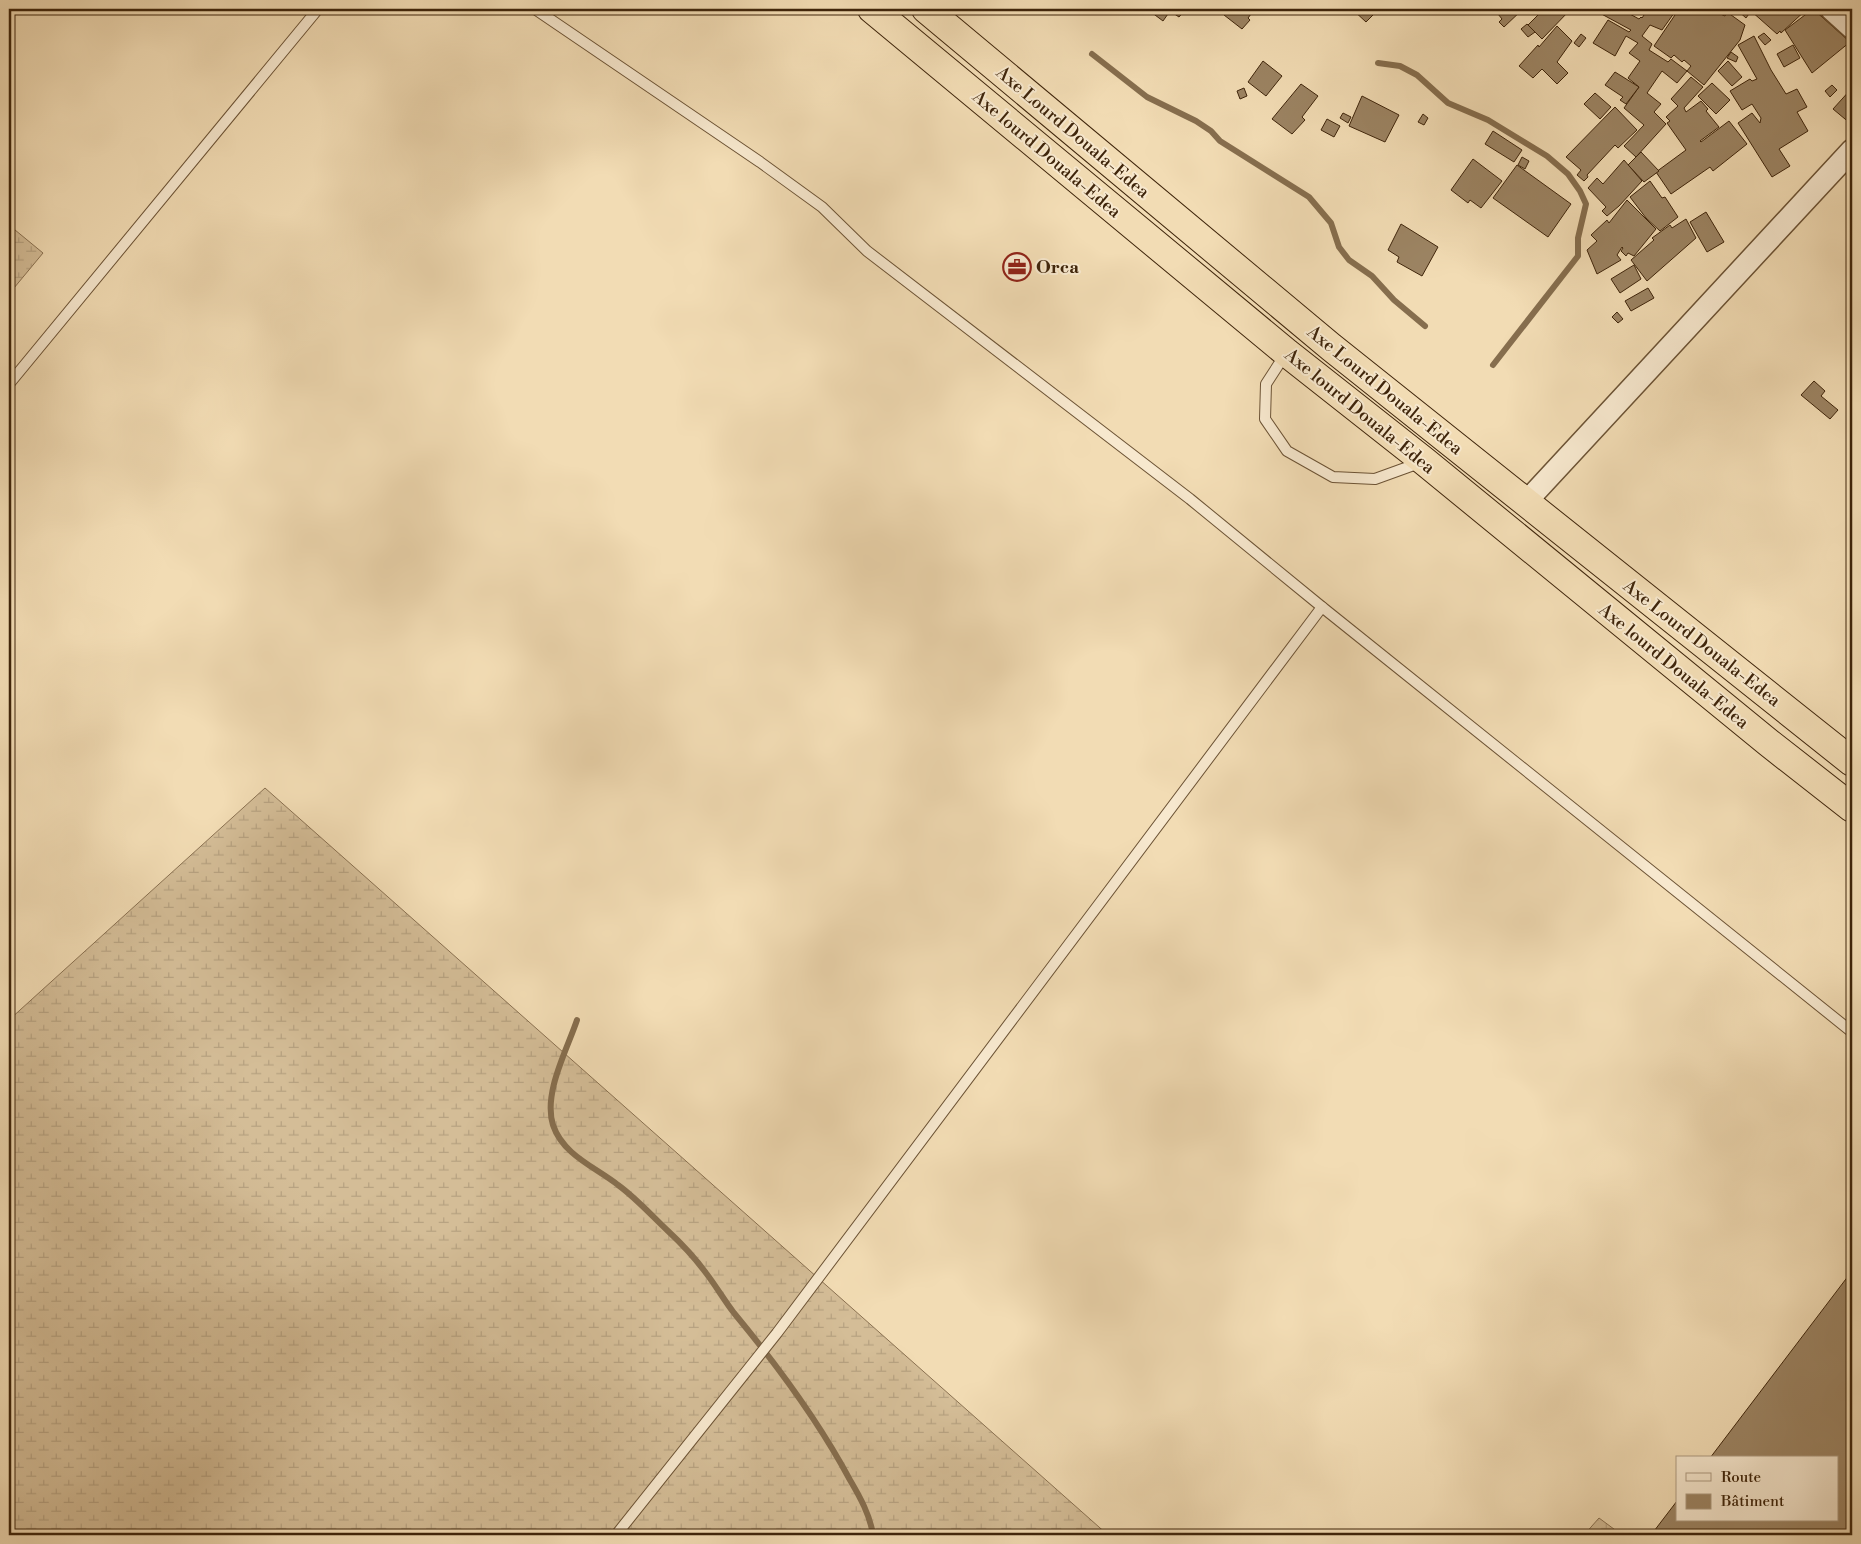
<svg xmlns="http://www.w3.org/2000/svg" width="1861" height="1544" font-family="'Libre Bodoni',serif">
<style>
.wetland{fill:url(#wetland-marsh);stroke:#8a7151}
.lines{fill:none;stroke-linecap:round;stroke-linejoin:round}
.stream{stroke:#866e4e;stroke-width:6}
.building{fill:#9c8463;stroke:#3f250b}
.service-casing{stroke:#6c5335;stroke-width:12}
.minor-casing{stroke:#6c5335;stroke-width:24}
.trunk-casing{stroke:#3f250b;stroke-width:30}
.service{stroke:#f7e8ce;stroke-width:10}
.minor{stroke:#f7e8ce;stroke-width:21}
.trunk{stroke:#f2dcb4;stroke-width:28}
.labels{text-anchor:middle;stroke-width:4;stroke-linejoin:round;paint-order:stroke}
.street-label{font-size:18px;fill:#3f250b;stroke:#f7e8ce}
.poi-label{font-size:18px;font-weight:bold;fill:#3f250b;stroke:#f7e8ce;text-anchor:start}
</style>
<defs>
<pattern id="wetland-marsh" width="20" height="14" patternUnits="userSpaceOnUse" patternTransform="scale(1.25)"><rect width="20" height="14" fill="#d4bd97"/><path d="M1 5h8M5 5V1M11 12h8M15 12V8" fill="none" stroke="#b7a281"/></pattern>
</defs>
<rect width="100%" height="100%" fill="#f2dcb4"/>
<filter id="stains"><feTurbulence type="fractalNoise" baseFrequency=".004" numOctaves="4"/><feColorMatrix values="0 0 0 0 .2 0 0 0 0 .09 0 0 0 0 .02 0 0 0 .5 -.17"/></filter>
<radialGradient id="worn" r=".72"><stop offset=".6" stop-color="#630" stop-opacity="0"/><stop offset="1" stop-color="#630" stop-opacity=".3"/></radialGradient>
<g class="wetland">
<polygon points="9,225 43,253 9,294"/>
<polygon points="265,788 1108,1535 9,1535 9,1020"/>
<polygon points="1599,1518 1622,1535 1584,1535"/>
</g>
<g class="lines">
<g class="stream">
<polyline points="1092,54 1147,97 1196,121 1211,131 1220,141 1309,197 1331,223 1339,247 1349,260 1372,276 1394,300 1425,326"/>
<polyline points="1378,63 1400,66 1417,75 1448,103 1488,120 1547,156 1568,174 1580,191 1586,204 1578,238 1578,256 1493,365"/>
<path d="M577,1020C567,1050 543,1093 553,1125C563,1155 595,1167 618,1185C636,1198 652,1216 668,1231C682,1244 695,1258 706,1273C716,1286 724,1300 734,1313C777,1365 818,1420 850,1480C860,1497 870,1515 873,1535"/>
</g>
</g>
<g class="building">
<polygon points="1111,9 1119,9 1121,10 1116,15"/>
<polygon points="1147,9 1186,9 1179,17 1170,11 1163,21"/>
<polygon points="1230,9 1252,9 1254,10 1248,18 1250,20 1242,29 1224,15"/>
<polygon points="1352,9 1379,9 1366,22"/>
<polygon points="1503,9 1523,9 1504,27 1499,22 1502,19 1498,14"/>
<polygon points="1538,9 1569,9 1570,10 1542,39 1528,25 1541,12"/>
<polygon points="1582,9 1594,9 1591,14"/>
<polygon points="1598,9 1630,9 1628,13 1639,19 1641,17 1642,18 1648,9 1677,9 1662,30 1650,25 1642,36 1652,44 1649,50 1668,62 1671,59 1687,71 1677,83 1662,71 1647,93 1661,104 1654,112 1666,124 1636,157 1624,146 1644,125 1624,108 1639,87 1628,78 1640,61 1629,53 1638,43 1626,36 1615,56 1593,43 1608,20 1629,32 1631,30 1596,11"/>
<polygon points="1679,9 1687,9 1692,12 1694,9 1709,9 1725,16 1727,12 1745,25 1740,40 1704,85 1687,71 1691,66 1684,60 1682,62 1674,55 1671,58 1654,46"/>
<polygon points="1736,9 1807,9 1781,33 1780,31 1777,34 1751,11 1746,18"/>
<polygon points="1813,9 1850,42 1812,73 1785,30"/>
<polygon points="1527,24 1535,32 1528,37 1521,29"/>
<polygon points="1557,26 1572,41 1557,62 1568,73 1557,84 1542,69 1533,78 1519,66 1538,45 1539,47"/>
<polygon points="1764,33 1771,40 1765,45 1758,37"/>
<polygon points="1581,34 1586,38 1579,47 1574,43"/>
<polygon points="1754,36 1771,70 1786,94 1797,89 1807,107 1797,112 1808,131 1779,149 1790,166 1772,177 1738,123 1752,113 1760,123 1761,118 1752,104 1742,110 1730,91 1750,79 1752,81 1757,79 1738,45"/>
<polygon points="1793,45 1800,58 1784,67 1777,54"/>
<polygon points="1731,52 1738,57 1736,62 1727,58"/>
<polygon points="1263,61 1282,76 1266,96 1248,82"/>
<polygon points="1728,61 1742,77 1732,86 1718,71"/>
<polygon points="1615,72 1639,87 1626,104 1620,100 1623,97 1605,85"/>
<polygon points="1691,77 1703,87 1684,108 1686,112 1701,101 1708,109 1706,111 1719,127 1700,141 1701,142 1729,121 1747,144 1713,171 1710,167 1671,194 1656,172 1686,150 1667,123 1670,121 1666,117 1678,106 1671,99"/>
<polygon points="1712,83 1730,100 1716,114 1698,96"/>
<polygon points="1301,84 1318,96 1302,117 1305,120 1292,134 1272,119"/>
<polygon points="1832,85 1837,90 1830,97 1825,91"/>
<polygon points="1244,88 1247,96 1240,99 1237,91"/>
<polygon points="1852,88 1852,122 1851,124 1833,109"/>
<polygon points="1595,93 1611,107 1600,119 1584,104"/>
<polygon points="1362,96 1399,115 1385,142 1349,126"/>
<polygon points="1615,107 1637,130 1618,148 1615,145 1587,175 1588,177 1584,181 1577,175 1581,170 1566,157"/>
<polygon points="1343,113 1351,117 1348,123 1340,118"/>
<polygon points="1423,114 1428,118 1424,125 1418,122"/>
<polygon points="1327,119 1340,126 1334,137 1321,130"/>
<polygon points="1493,131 1522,150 1514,162 1485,144"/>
<polygon points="1641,152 1659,171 1644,182 1628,165"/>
<polygon points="1522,157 1529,161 1525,169 1518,165"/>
<polygon points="1473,159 1502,181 1481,208 1470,200 1468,203 1451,190"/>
<polygon points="1624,160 1642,181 1619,206 1607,216 1602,211 1606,207 1588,188 1597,178 1603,184"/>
<polygon points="1517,165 1571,204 1548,237 1493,198"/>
<polygon points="1650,181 1662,198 1665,197 1678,217 1660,231 1646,218 1630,197"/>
<polygon points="1627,200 1656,229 1634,256 1628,253 1626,256 1621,251 1623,248 1622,247 1617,255 1621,260 1597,274 1587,250 1597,241 1591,235 1607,220 1609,223"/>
<polygon points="1706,212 1724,242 1707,252 1690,222"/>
<polygon points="1686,219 1696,238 1647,281 1631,260 1654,240 1652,238 1670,225 1672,228"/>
<polygon points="1401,224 1438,247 1422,276 1397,262 1399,257 1388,250"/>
<polygon points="1634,265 1641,279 1620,293 1611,279"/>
<polygon points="1648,288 1654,298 1631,311 1625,301"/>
<polygon points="1617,312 1623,319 1618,323 1612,317"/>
<polygon points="1814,381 1825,391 1821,396 1838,410 1830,419 1801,395"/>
<polygon points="1852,1271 1852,1528 1847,1535 1651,1535 1677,1501 1677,1520 1837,1520 1837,1458 1710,1458"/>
</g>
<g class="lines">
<defs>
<g id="service">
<polyline points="535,9 760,162 822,207 867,251 1190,499 1322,607 1852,1032"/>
<polyline points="1286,353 1266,384 1265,419 1287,451 1333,477 1375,479 1422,462"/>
<polyline points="9,384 318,9"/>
<polyline points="616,1535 777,1333 1322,607"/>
</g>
<g id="minor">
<polyline points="1831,9 1852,28"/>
<polyline points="1525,503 1852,150"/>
</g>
<g id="trunk">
<polyline points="872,9 1287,353 1424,461 1769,743 1852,808"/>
<polyline points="926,9 1331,347 1852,762"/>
</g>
</defs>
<use href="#service" class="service-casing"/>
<use href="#minor" class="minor-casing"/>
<use href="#trunk" class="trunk-casing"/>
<use href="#service" class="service"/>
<use href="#minor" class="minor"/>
<use href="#trunk" class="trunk"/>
</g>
<defs>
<symbol id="office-ring" viewBox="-11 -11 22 22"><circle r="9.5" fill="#f7e8ce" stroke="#8f2418" stroke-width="1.5"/><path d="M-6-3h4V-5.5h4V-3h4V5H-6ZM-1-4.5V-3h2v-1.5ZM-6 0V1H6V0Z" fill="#8f2418"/></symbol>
</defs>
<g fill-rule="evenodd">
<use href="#office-ring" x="1001" y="251" width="32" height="32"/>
</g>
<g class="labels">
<g class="street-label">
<text transform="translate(1073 132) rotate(40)" y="6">Axe Lourd Douala-Edea</text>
<text transform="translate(1047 154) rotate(40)" y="6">Axe lourd Douala-Edea</text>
<text transform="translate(1385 390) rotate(39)" y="6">Axe Lourd Douala-Edea</text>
<text transform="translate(1360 411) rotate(39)" y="6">Axe lourd Douala-Edea</text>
<text transform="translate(1702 643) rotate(38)" y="6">Axe Lourd Douala-Edea</text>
<text transform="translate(1674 666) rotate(39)" y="6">Axe lourd Douala-Edea</text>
</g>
<g class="poi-label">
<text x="1036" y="273">Orca</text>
</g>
</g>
<rect width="1861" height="1544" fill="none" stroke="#f2dcb4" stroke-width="30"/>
<rect x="10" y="10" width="1841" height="1524" fill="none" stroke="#3f250b" stroke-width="2.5"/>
<rect x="15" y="15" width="1831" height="1514" fill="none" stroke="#3f250b"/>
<rect x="1676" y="1456" width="162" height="65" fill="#f7e8ce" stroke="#ad9a80"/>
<rect x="1686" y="1473" width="25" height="8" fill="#f7e8ce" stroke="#ad9a80"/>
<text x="1721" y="1482" font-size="15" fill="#3f250b">Route</text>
<rect x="1686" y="1494" width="25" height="15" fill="#9c8463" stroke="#ad9a80"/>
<text x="1721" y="1506" font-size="15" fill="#3f250b">Bâtiment</text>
<rect width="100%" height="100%" filter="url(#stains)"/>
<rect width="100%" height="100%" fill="url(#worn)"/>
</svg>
